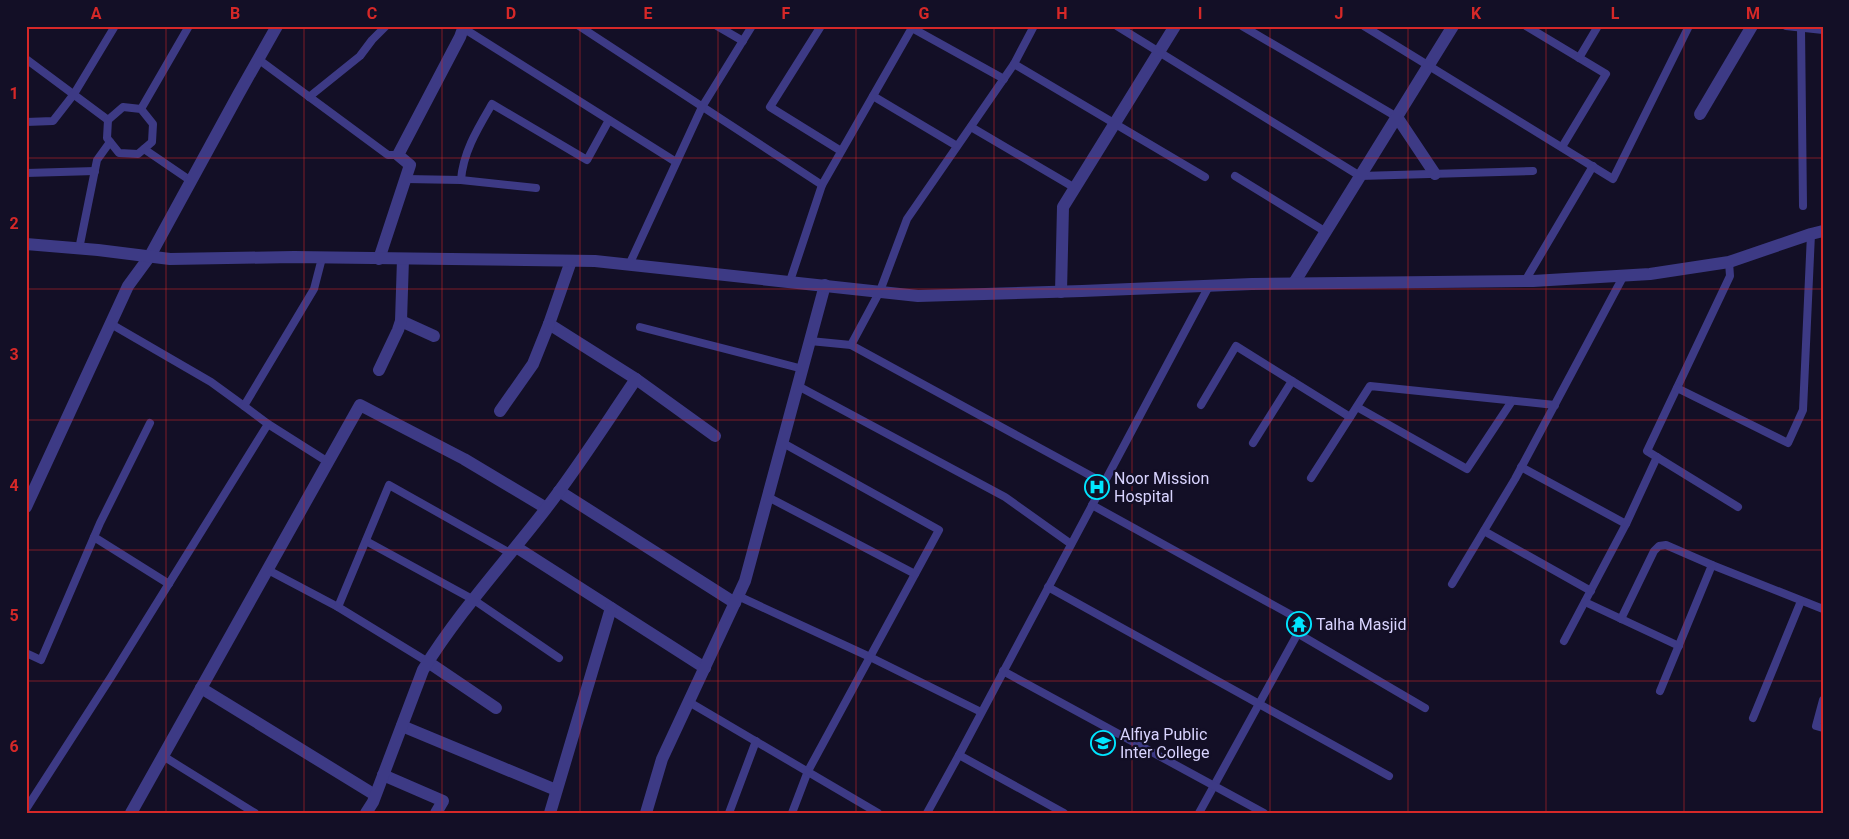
<svg xmlns="http://www.w3.org/2000/svg" width="1849" height="839" font-family="Roboto,sans-serif">
<style>
.lines{fill:none;stroke-linecap:round;stroke-linejoin:round}
.service{stroke:#3d3a85;stroke-width:8}
.minor{stroke:#3d3a85;stroke-width:12}
.tertiary{stroke:#3d3a85;stroke-width:12}
.grid{fill:none;stroke:#d62828;stroke-width:1;stroke-opacity:0.55}
.labels{text-anchor:middle;stroke-width:4.5;stroke-linejoin:round;paint-order:stroke}
.poi-label{font-size:16px;fill:#d9d4ff;stroke:#130f26;text-anchor:start}
.neatline{fill:none;stroke:#d62828;stroke-width:2}
.grid-label{font-size:16px;text-anchor:middle;font-weight:bold;fill:#d62828}
</style>
<rect width="100%" height="100%" fill="#130f26"/>
<g class="lines">
<g class="service">
<polyline points="579,26 822,185"/>
<polyline points="717,26 743,41"/>
<polyline points="821,26 770,107 841,151"/>
<polyline points="1034,26 1014,64 907,219 880,291 851,345 1104,483"/>
<polyline points="1117,26 1360,176 1533,171"/>
<polyline points="1242,26 1397,117"/>
<polyline points="1364,26 1613,179 1689,26"/>
<polyline points="1526,26 1606,74 1562,147"/>
<polyline points="1786,26 1823,30"/>
<polyline points="463,28 676,162"/>
<polyline points="912,28 1004,79"/>
<polyline points="1801,28 1803,206"/>
<polyline points="1579,58 1598,26"/>
<polyline points="26,59 108,120"/>
<polyline points="258,59 388,155 398,155"/>
<polyline points="1014,64 1205,177"/>
<polyline points="873,96 957,146"/>
<polyline points="309,97 360,56 372,40 386,26"/>
<polygon points="123,107 141,109 153,124 152,142 138,154 119,153 107,138 108,120"/>
<polyline points="141,109 189,26"/>
<polyline points="26,122 53,121 74,94 115,26"/>
<polyline points="971,127 1075,188"/>
<polyline points="144,149 191,181"/>
<polyline points="26,173 95,171"/>
<polyline points="1235,176 1326,232"/>
<polyline points="406,179 461,180 536,188"/>
<path d="M461,180C463,152 478,128 492,104L587,160L609,120"/>
<polyline points="79,249 97,160 110,142"/>
<polyline points="1729,262 1730,276 1647,451 1738,507"/>
<polyline points="629,265 702,107 752,26"/>
<polyline points="790,281 822,185 913,26"/>
<polyline points="1525,281 1593,166"/>
<polyline points="111,324 211,382 244,406"/>
<polyline points="640,327 803,369"/>
<polyline points="810,341 851,345"/>
<polyline points="798,386 1005,497 1071,544"/>
<polyline points="1677,388 1788,443 1803,410 1811,234"/>
<polyline points="1201,405 1236,346 1350,417"/>
<polyline points="1357,407 1467,469 1512,401"/>
<polyline points="268,424 328,462"/>
<polyline points="783,443 939,530 808,771 792,813"/>
<polyline points="1253,443 1292,381"/>
<polyline points="1521,467 1626,524 1564,641"/>
<polyline points="1311,478 1370,386 1555,405"/>
<polyline points="768,497 915,574"/>
<polyline points="1092,505 1304,622 1199,813"/>
<polyline points="1626,524 1657,457"/>
<polyline points="1484,531 1591,591"/>
<polyline points="94,537 169,584"/>
<polyline points="366,541 474,600 559,658"/>
<polyline points="268,570 338,607 428,662"/>
<polyline points="1452,584 1515,479 1624,275"/>
<polyline points="1048,587 1389,776"/>
<polyline points="738,596 870,657 981,712"/>
<polyline points="1585,602 1679,646"/>
<polyline points="338,607 389,485 510,553"/>
<polyline points="1621,619 1654,551 1659,546 1666,545 1712,565 1823,609"/>
<polyline points="1297,633 1425,708"/>
<polyline points="26,653 41,660 100,523 150,423"/>
<polyline points="1003,671 1264,813"/>
<polyline points="1660,691 1712,565"/>
<polyline points="1823,700 1816,726 1823,728"/>
<polyline points="689,702 878,813"/>
<polyline points="1753,718 1801,601"/>
<polyline points="163,756 255,813"/>
<polyline points="26,809 111,677 268,424 244,406 314,289 322,258"/>
<polyline points="729,813 756,741"/>
<polyline points="927,813 959,755"/>
<polyline points="1064,813 959,755 1209,286"/>
</g>
<g class="minor">
<polyline points="1700,114 1752,26"/>
<polyline points="1397,117 1435,174"/>
<polyline points="379,259 410,165 398,155 460,37 464,26"/>
<polyline points="571,261 549,324 636,379 715,436"/>
<polyline points="1294,283 1453,26"/>
<polyline points="1061,292 1063,207 1175,26"/>
<polyline points="401,321 434,336"/>
<polyline points="379,370 398,330 401,321 403,259"/>
<polyline points="500,411 533,364 549,324"/>
<polyline points="559,491 735,603"/>
<polyline points="26,507 128,286 150,256 238,95 277,26"/>
<polyline points="516,547 705,668"/>
<polyline points="428,662 496,708"/>
<polyline points="201,688 375,795"/>
<polyline points="402,726 556,790"/>
<polyline points="383,775 443,801 436,813"/>
<polyline points="131,813 360,405 464,459 546,508"/>
<path d="M366,813L373,802L423,670C458,613 504,563 545,510C577,469 606,423 636,379"/>
<polyline points="550,813 611,608"/>
<polyline points="646,813 662,759 745,581 825,285"/>
</g>
<polyline class="tertiary" points="26,244 98,250 170,259 294,257 595,261 918,296 1082,291 1252,284 1533,281 1650,274 1729,262 1811,234 1823,231"/>
</g>
<path class="grid" d="M166,26V813M304,26V813M442,26V813M580,26V813M718,26V813M856,26V813M994,26V813M1132,26V813M1270,26V813M1408,26V813M1546,26V813M1684,26V813M26,158H1823M26,289H1823M26,420H1823M26,550H1823M26,681H1823"/>
<defs>
<symbol id="hospital-ring" viewBox="-11 -11 22 22"><circle r="9.5" fill="#130f26" stroke="#00e5ff" stroke-width="1.5"/><path d="M-5-5h3v3.5h4V-5h3V5h-3V1.5h-4V5h-3Z" fill="#00e5ff"/></symbol>
<symbol id="temple-ring" viewBox="-11 -11 22 22"><circle r="9.5" fill="#130f26" stroke="#00e5ff" stroke-width="1.5"/><path d="M0-6L5-2H3V0L6.5 2.5H4V6H1.5V3h-3V6H-4V2.5H-6.5L-3 0V-2H-5Z" fill="#00e5ff"/></symbol>
<symbol id="school-ring" viewBox="-11 -11 22 22"><circle r="9.5" fill="#130f26" stroke="#00e5ff" stroke-width="1.5"/><path d="M0-5L7-2L0 1L-7-2ZM-4 1L0 2.5L4 1V4Q0 6-4 4Z" fill="#00e5ff"/></symbol>
</defs>
<g fill-rule="evenodd">
<use href="#hospital-ring" x="1083" y="473" width="28" height="28"/>
<use href="#temple-ring" x="1285" y="610" width="28" height="28"/>
<use href="#school-ring" x="1089" y="729" width="28" height="28"/>
</g>
<g class="labels">
<g class="poi-label">
<text x="1114" y="484">Noor Mission<tspan x="1114" dy="18">Hospital</tspan></text>
<text x="1316" y="630">Talha Masjid</text>
<text x="1120" y="740">Alfiya Public<tspan x="1120" dy="18">Inter College</tspan></text>
</g>
</g>
<rect width="1849" height="839" fill="none" stroke="#130f26" stroke-width="55"/>
<rect x="28" y="28" width="1794" height="784" class="neatline"/>
<g class="grid-label">
<text x="96" y="19">A</text>
<text x="235" y="19">B</text>
<text x="372" y="19">C</text>
<text x="511" y="19">D</text>
<text x="648" y="19">E</text>
<text x="786" y="19">F</text>
<text x="924" y="19">G</text>
<text x="1062" y="19">H</text>
<text x="1200" y="19">I</text>
<text x="1339" y="19">J</text>
<text x="1476" y="19">K</text>
<text x="1615" y="19">L</text>
<text x="1753" y="19">M</text>
<text x="14" y="99">1</text>
<text x="14" y="229">2</text>
<text x="14" y="360">3</text>
<text x="14" y="491">4</text>
<text x="14" y="621">5</text>
<text x="14" y="752">6</text>
</g>
</svg>
